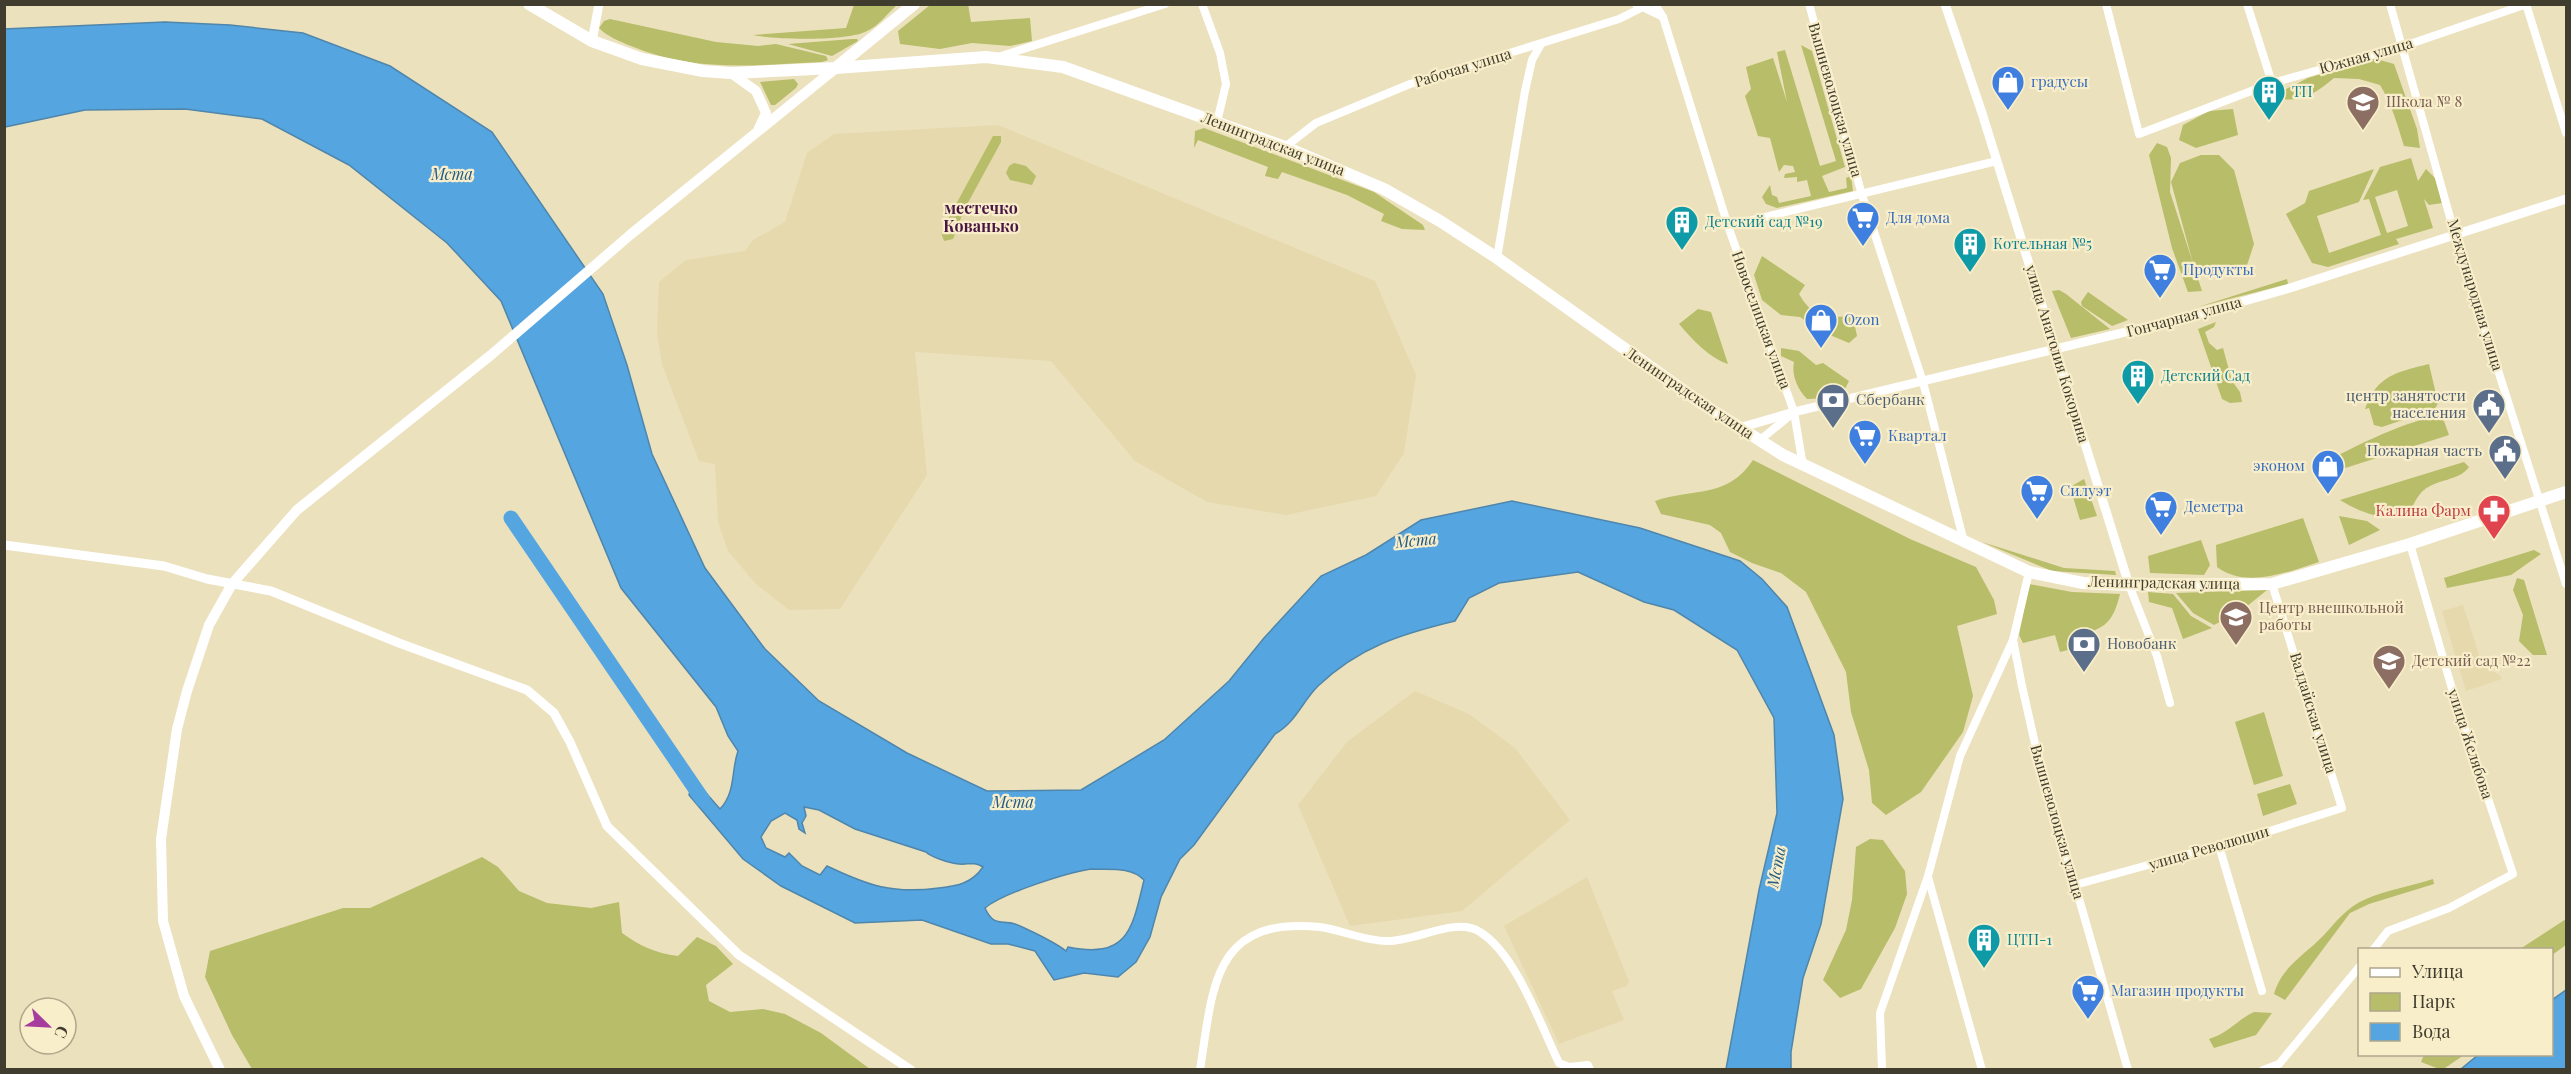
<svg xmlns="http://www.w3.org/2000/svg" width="2571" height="1074" font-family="'Playfair Display',serif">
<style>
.built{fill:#e5d9ad}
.green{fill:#b7bd68;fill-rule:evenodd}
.water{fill:#55a5e0;stroke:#4f86ab;stroke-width:1.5;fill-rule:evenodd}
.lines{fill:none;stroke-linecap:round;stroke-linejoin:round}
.river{stroke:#55a5e0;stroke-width:15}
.minor{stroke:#fff;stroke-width:8}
.tertiary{stroke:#fff;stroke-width:9}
.secondary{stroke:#fff;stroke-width:10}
.primary{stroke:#fff;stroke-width:12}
.labels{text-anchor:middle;stroke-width:4.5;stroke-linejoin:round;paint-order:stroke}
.street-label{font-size:15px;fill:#403c2e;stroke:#f9eeca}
.shop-label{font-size:15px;fill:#366cbe;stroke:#f9eeca;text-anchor:start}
.culture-label{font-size:15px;fill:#0d838f;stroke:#f9eeca;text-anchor:start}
.education-label{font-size:15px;fill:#785e54;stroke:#f9eeca;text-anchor:start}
.service-label{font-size:15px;fill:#4e5e75;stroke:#f9eeca;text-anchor:end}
.health-label{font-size:15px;fill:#be3a42;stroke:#f9eeca;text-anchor:end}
.water-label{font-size:16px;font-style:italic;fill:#225b83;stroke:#f9eeca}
.neighbourhood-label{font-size:16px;font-weight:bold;fill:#481544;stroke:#f9eeca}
</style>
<rect width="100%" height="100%" fill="#ece1bd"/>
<g class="built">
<polygon points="998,125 1375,281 1416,375 1404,453 1376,496 1286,515 1207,502 1135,461 1051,361 915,352 927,475 840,609 789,610 756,584 728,551 718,522 715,464 699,461 662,364 657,333 659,282 686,260 745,251 753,240 785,222 807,153 834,134"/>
<polygon points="2463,605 2483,667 2500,675 2502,679 2466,691 2442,611"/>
<polygon points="1415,691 1469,714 1515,748 1570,820 1462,911 1350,926 1298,805 1347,742"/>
<polygon points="1587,877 1629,981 1627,986 1612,991 1624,1020 1559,1044 1504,926"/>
</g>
<g class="green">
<polygon points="968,4 971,22 1030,18 1032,41 1010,46 972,43 940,49 900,44 898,31 930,5"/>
<path d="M854,5H897C886,15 879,26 865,32C845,41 775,40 753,35L846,28Z"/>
<path d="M610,19L716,42L758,46L776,44L826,56L828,60L822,62C755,65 695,73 631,46C619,41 608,37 599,28L604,21Z"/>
<polygon points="852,39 857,39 858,41 832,56 788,44"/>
<polygon points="1801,45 1812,51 1845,167 1822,176 1829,192 1847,188 1846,178 1851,176 1853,191 1777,208 1766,204 1762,197 1770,185 1772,195 1777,197 1779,203 1811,196 1807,180 1797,182 1797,177 1784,178 1785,174 1795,172 1793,166 1784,165 1779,172 1770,138 1758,136 1745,96 1751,89 1746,67 1773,58 1787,102 1777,52 1785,50 1820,166 1836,161"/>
<path d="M2373,58L2394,64L2417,129L2420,148L2404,146C2397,124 2392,104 2380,85L2359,79L2334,78C2313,96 2298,104 2270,97L2308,78Z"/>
<polygon points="794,79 798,84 796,88 775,105 771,105 760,82"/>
<polygon points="2233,109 2238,135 2196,148 2179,140 2183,125 2209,111"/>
<polygon points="1204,128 1374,192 1423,225 1425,230 1402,229 1381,221 1384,214 1347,195 1282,172 1278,179 1265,176 1268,167 1198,140 1194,148 1195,131"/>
<polygon points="993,136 1001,136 1001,142 964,210 953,239 944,241 941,232"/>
<polygon points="2157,143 2167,147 2171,158 2170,192 2202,291 2188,292 2172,248 2149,155"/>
<path d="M2201,155H2219L2234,170L2254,244L2247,265C2228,274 2213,279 2194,267L2171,182L2180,163Z"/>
<path d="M2411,158L2418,181L2426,169L2436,179L2442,203L2429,205L2424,199L2433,228L2396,239L2399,244L2328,267L2312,263L2286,214L2305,203L2309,191L2374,169L2359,202L2317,216L2329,253L2381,235L2369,199L2363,200L2380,167ZM2397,190L2408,226L2387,233L2375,197Z"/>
<polygon points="1014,163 1026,166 1036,176 1032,185 1010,180 1006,173 1009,166"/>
<path d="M1762,256L1805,285L1799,294C1813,319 1827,316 1853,317L1857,336L1849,343L1818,330L1800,317L1781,315L1762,300L1754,275Z"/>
<polygon points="2287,279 2288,284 2198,307"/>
<polygon points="2059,290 2066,294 2110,329 2071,338 2052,291"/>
<polygon points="2088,292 2128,320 2112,326 2082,306 2081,302"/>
<path d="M1698,309L1711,312L1728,364C1709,358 1692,339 1679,324Z"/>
<polygon points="2216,322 2214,327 2205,332 2209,343 2217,350 2223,348 2232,381 2240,392 2242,402 2230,403 2222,399 2198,329"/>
<path d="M1781,348L1799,351L1816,365L1823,363L1849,381L1844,391L1827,398L1807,399C1798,390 1791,375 1794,362L1781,356Z"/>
<path d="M2429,364L2438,403L2435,409L2382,427L2374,425L2369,408L2365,409C2377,375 2397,372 2429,364Z"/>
<path d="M2436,416L2444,421L2449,435L2317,477L2314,468C2349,449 2398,424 2436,416Z"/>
<path d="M1753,460L1910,539L1976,567L1994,600L1997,614L1957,626L1973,696L1963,732L1921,792L1886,815L1872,803L1869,770L1851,712L1846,672L1806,592L1781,573L1752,563L1730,552L1721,533L1710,525L1661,514L1655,501C1693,488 1727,499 1753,460Z"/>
<path d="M2464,462L2469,467C2459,481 2437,479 2424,490C2417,495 2412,509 2406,517C2382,520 2361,513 2340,500Z"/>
<polygon points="2084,479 2097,516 2080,520 2070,487"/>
<polygon points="2339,516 2367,521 2380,530 2349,545"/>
<path d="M2303,518L2319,562C2288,572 2246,589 2217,567L2216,545Z"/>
<polygon points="2201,540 2210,565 2204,575 2150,573 2148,556"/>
<polygon points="1982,542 2064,568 2115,571 2116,575 2052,571"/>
<polygon points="2534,550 2541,554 2511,575 2447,588 2444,578"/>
<polygon points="2517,578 2524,580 2547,655 2533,655 2519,641 2523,615 2513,590"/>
<path d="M2029,584L2072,592L2120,594C2112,627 2102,629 2072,637L2068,650L2060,652L2055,635L2023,643L2019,635Z"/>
<polygon points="2267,590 2241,611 2214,625 2193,613 2176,593"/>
<polygon points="2148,592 2173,594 2191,616 2212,628 2183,639 2172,608 2149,602"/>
<polygon points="2264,712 2283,776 2254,785 2235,722"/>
<polygon points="2290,784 2297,804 2263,816 2257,794"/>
<polygon points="1870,839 1883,840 1905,871 1907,894 1895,928 1861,989 1840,998 1823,980 1846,930 1852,900 1856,847"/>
<path d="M482,857L498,867L519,891L547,903L591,908L619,902L622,933C640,946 655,953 678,956L697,937L716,946L733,964L706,985L709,1001L730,1012L763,1009L785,1014L821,1033L870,1069H252L232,1035L205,977L210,951L343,908H370Z"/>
<path d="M2433,879L2434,884L2369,904L2350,913L2285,1000L2274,994C2282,966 2305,955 2324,935C2337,921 2347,907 2366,899C2387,890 2412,886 2433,879Z"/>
<polygon points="2566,919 2566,945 2552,955 2552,950 2520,949"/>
<path d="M2254,1012L2272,1013L2256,1035L2214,1048L2209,1039C2227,1034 2237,1020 2254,1012Z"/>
<polygon points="2424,1055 2424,1054 2464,1055 2442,1070 2421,1062"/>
</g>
<g class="water">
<path d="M165,22L230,25L303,33L390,66L492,132L603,294L627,365L652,454L705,568L765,649L819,701L907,753L987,791L1081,790L1164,740L1229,681L1264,638L1321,576L1366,555L1421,520L1512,501L1640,528L1740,561L1762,579L1787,607L1834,735L1843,799L1821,924L1803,978L1791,1052V1069H1726L1759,890L1777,813L1774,718L1737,650L1674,610L1644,602L1578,572L1499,583L1469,598L1455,621C1401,634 1359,647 1318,686C1302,702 1296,722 1275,734L1194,845L1180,859L1161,897L1150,937L1136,962L1118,977L1084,973L1054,980L1035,951L1008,944H991L922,920L855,923L781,886L743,859L689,795L693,778L720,809C736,792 731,771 738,751L728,736L716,707L621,588L501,301L447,243L349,165L262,119L185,109L85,110L5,127L4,29ZM804,807L819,810L855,829L926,852C931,857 949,863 959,864C969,865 973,861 983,867C972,883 958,886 939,888C892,894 869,886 827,866L820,875L802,866L789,853L785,857L766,848L761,837L771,821L785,813L797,820L799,829L805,833L802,823L806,816ZM1091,869C1108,870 1131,866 1144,880C1132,930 1128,959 1068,947L1066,951C1053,941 1035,933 1020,926C1004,917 995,930 985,908C1003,893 1066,873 1091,869Z"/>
<polygon points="2566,990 2566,1069 2461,1069 2478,1055 2552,1054 2552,1000"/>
</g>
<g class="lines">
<polyline class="river" points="511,518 703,800"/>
<g class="minor">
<polyline points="1202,4 1220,53 1226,84 1217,122"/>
<polyline points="1636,4 1663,17"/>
<polyline points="1655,4 1663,17 1728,226 1794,412 1803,466"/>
<polyline points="1809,4 1862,195 1923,382 1964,542"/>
<polyline points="2106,4 2139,134 2272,83 2401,47 2527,4"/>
<polyline points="2247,4 2272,83"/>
<polyline points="2390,4 2455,235 2566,584"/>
<polyline points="2526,4 2566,133"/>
<polyline points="1001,56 1165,4"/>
<polyline points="1285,147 1316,123 1410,84 1619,19 1649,4"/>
<polyline points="1728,226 1997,161"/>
<polyline points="1497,258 1525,91 1532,60 1541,44"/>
<polyline points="1760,440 1793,413"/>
<polyline points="2029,572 2013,640 2022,686 2036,748 2128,1070"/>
<polyline points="2129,585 2157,656 2170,703"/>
<polyline points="2219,846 2262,991"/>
<polyline points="1928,877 1982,1070"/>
<polyline points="2075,885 2254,836 2342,808 2272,584"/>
<polyline points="2373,950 2388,931 2449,908 2513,874 2455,699 2410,544"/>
<path d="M1200,1070C1213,988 1212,916 1320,927C1342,930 1364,941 1387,941C1415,942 1456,916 1480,932C1516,954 1541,1026 1559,1063L1569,1067L1588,1065L1590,1070"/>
<polyline points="1882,1070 1880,1013 1928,876 1960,756 2013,640"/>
<polyline points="2263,1070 2279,1064 2360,966"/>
</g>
<g class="tertiary">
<polyline points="1945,4 1982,113 2129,585"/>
<polyline points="592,41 599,4"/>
<polyline points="1739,428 1794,412 2188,317 2290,288 2566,199"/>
<polyline points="4,545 164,566 207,579 271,591 399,643 527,690 554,713 570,742 607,826 739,955 911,1070"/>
</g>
<g class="secondary">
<polyline points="731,73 756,91 766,113 759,128"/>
<polyline points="220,1070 184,996 163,921 161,839 177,729 187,691 209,625 232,584 297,510 491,355 630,235 836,68"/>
</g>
<g class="primary">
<polyline points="529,4 592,41 642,59 703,71 731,73 836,68 986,57 1063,67 1285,147 1384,189 1440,221 1497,258 1701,403 1783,455 2029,572 2083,583 2129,585 2272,584 2410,544 2566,492"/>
<polyline points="837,67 914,4"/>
</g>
</g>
<defs>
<symbol id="shop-pin" viewBox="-11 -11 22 30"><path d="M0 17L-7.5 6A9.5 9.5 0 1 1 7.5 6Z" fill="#3f7fe0" stroke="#f9eeca"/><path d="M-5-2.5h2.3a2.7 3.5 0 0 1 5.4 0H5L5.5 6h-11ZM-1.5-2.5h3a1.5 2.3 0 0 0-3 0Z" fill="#fff"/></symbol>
<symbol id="building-pin" viewBox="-11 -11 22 30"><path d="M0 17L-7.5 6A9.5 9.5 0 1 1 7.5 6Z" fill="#0f9aa8" stroke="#f9eeca"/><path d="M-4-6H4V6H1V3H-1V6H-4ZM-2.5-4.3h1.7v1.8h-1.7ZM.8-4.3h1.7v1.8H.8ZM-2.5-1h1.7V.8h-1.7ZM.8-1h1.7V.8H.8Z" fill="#fff"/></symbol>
<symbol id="school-pin" viewBox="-11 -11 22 30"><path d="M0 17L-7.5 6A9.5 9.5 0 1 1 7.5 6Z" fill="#8d6e63" stroke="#f9eeca"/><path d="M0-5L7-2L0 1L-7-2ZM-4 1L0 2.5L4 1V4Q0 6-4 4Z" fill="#fff"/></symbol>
<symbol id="supermarket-pin" viewBox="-11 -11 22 30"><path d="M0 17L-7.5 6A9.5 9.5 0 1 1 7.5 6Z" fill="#3f7fe0" stroke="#f9eeca"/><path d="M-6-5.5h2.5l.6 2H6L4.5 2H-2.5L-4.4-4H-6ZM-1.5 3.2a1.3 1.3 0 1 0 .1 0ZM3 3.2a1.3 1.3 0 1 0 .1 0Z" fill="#fff"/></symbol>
<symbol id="bank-pin" viewBox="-11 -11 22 30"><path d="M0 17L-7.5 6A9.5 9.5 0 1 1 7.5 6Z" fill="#5c6f8a" stroke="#f9eeca"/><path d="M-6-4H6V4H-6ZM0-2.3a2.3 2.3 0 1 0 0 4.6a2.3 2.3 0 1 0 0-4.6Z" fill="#fff"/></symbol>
<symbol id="civic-pin" viewBox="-11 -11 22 30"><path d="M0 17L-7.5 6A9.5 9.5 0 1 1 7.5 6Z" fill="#5c6f8a" stroke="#f9eeca"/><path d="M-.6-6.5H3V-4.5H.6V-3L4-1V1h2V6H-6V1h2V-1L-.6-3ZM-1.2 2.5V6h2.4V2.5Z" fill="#fff"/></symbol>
<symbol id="pharmacy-pin" viewBox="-11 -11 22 30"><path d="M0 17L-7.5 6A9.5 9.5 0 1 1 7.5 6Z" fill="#e0444e" stroke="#f9eeca"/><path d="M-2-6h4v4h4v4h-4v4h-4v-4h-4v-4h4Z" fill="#fff"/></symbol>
</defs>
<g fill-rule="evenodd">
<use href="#shop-pin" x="1989" y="63" width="38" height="52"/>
<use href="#building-pin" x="2250" y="73" width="38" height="52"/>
<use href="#school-pin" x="2344" y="83" width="38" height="52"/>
<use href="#supermarket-pin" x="1844" y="199" width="38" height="52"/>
<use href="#building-pin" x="1663" y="203" width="38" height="52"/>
<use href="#building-pin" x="1951" y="225" width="38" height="52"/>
<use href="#supermarket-pin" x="2141" y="251" width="38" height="52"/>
<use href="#shop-pin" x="1802" y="301" width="38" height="52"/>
<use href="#building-pin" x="2119" y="357" width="38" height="52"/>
<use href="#bank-pin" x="1814" y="381" width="38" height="52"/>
<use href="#civic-pin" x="2470" y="386" width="38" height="52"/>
<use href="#supermarket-pin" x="1846" y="417" width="38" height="52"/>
<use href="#civic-pin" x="2486" y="432" width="38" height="52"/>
<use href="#shop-pin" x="2309" y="447" width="38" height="52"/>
<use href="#supermarket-pin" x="2018" y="472" width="38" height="52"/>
<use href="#supermarket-pin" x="2142" y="488" width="38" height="52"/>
<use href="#pharmacy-pin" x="2475" y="492" width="38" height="52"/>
<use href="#school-pin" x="2217" y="598" width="38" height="52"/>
<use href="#bank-pin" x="2065" y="625" width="38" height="52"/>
<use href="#school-pin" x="2370" y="642" width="38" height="52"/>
<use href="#building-pin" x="1965" y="921" width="38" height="52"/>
<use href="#supermarket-pin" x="2069" y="972" width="38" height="52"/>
</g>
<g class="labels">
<g class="street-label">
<text transform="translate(2366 56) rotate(-16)" y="5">Южная улица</text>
<text transform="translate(1463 68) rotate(-17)" y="5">Рабочая улица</text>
<text transform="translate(1835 100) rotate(74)" y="5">Вышневолоцкая улица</text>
<text transform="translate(1273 144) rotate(21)" y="5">Ленинградская улица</text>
<text transform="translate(2475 295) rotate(73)" y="5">Международная улица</text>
<text transform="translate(2184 317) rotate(-15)" y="5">Гончарная улица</text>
<text transform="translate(1761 320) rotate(70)" y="5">Новоселицкая улица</text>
<text transform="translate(2057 354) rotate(73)" y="5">улица Анатолия Кокорина</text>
<text transform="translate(1689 393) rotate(34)" y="5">Ленинградская улица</text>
<text transform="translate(2164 583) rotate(1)" y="5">Ленинградская улица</text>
<text transform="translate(2313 713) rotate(73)" y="5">Валдайская улица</text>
<text transform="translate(2470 744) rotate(72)" y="5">улица Желябова</text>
<text transform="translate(2057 822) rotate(74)" y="5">Вышневолоцкая улица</text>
<text transform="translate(2209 848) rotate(-16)" y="5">улица Революции</text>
</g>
<g class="shop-label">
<text x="2031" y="87">градусы</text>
<text x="1886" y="223">Для дома</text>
<text x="2183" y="275">Продукты</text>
<text x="1844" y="325">Ozon</text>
<text x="1888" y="441">Квартал</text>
<text x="2305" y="471" text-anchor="end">эконом</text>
<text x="2060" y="496">Силуэт</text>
<text x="2184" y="512">Деметра</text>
<text x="2111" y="996">Магазин продукты</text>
</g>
<g class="culture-label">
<text x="2292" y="97">ТП</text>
<text x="1705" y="227">Детский сад №19</text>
<text x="1993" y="249">Котельная №5</text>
<text x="2161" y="381">Детский Сад</text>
<text x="2007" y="945">ЦТП-1</text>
</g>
<g class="education-label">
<text x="2386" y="107">Школа № 8</text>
<text x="2259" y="613">Центр внешкольной<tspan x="2259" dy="17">работы</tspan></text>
<text x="2412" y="666">Детский сад №22</text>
</g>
<g class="service-label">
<text x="2466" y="401">центр занятости<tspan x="2466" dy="17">населения</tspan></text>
<text x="1856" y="405" text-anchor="start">Сбербанк</text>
<text x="2482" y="456">Пожарная часть</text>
<text x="2107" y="649" text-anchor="start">Новобанк</text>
</g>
<g class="health-label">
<text x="2471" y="516">Калина Фарм</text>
</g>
<g class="water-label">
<text x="452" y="180">Мста</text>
<text transform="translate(1416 540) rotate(-6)" y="6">Мста</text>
<text x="1013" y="808">Мста</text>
<text transform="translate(1776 867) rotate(-79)" y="6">Мста</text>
</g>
<g class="neighbourhood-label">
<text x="981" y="214">местечко<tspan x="981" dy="18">Кованько</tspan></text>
</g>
</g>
<rect width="2571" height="1074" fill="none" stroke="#403c2e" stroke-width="12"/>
<rect x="2358" y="948" width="195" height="108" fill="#f9eeca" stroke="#afa78c" stroke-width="1.5"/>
<rect x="2370" y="968" width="30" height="9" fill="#ffffff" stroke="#afa78c" stroke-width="1.5"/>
<text x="2412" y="978" font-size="18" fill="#403c2e">Улица</text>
<rect x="2370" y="993" width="30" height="18" fill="#b7bd68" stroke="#afa78c" stroke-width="1.5"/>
<text x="2412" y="1008" font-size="18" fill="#403c2e">Парк</text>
<rect x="2370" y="1023" width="30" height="18" fill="#55a5e0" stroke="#afa78c" stroke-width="1.5"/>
<text x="2412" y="1038" font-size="18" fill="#403c2e">Вода</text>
<g transform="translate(48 1026) rotate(114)"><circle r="28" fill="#f9eeca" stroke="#afa78c" stroke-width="1.5"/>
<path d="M0-4.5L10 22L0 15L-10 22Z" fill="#a63c9e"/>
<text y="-9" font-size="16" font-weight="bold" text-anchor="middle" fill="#403c2e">С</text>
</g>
</svg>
